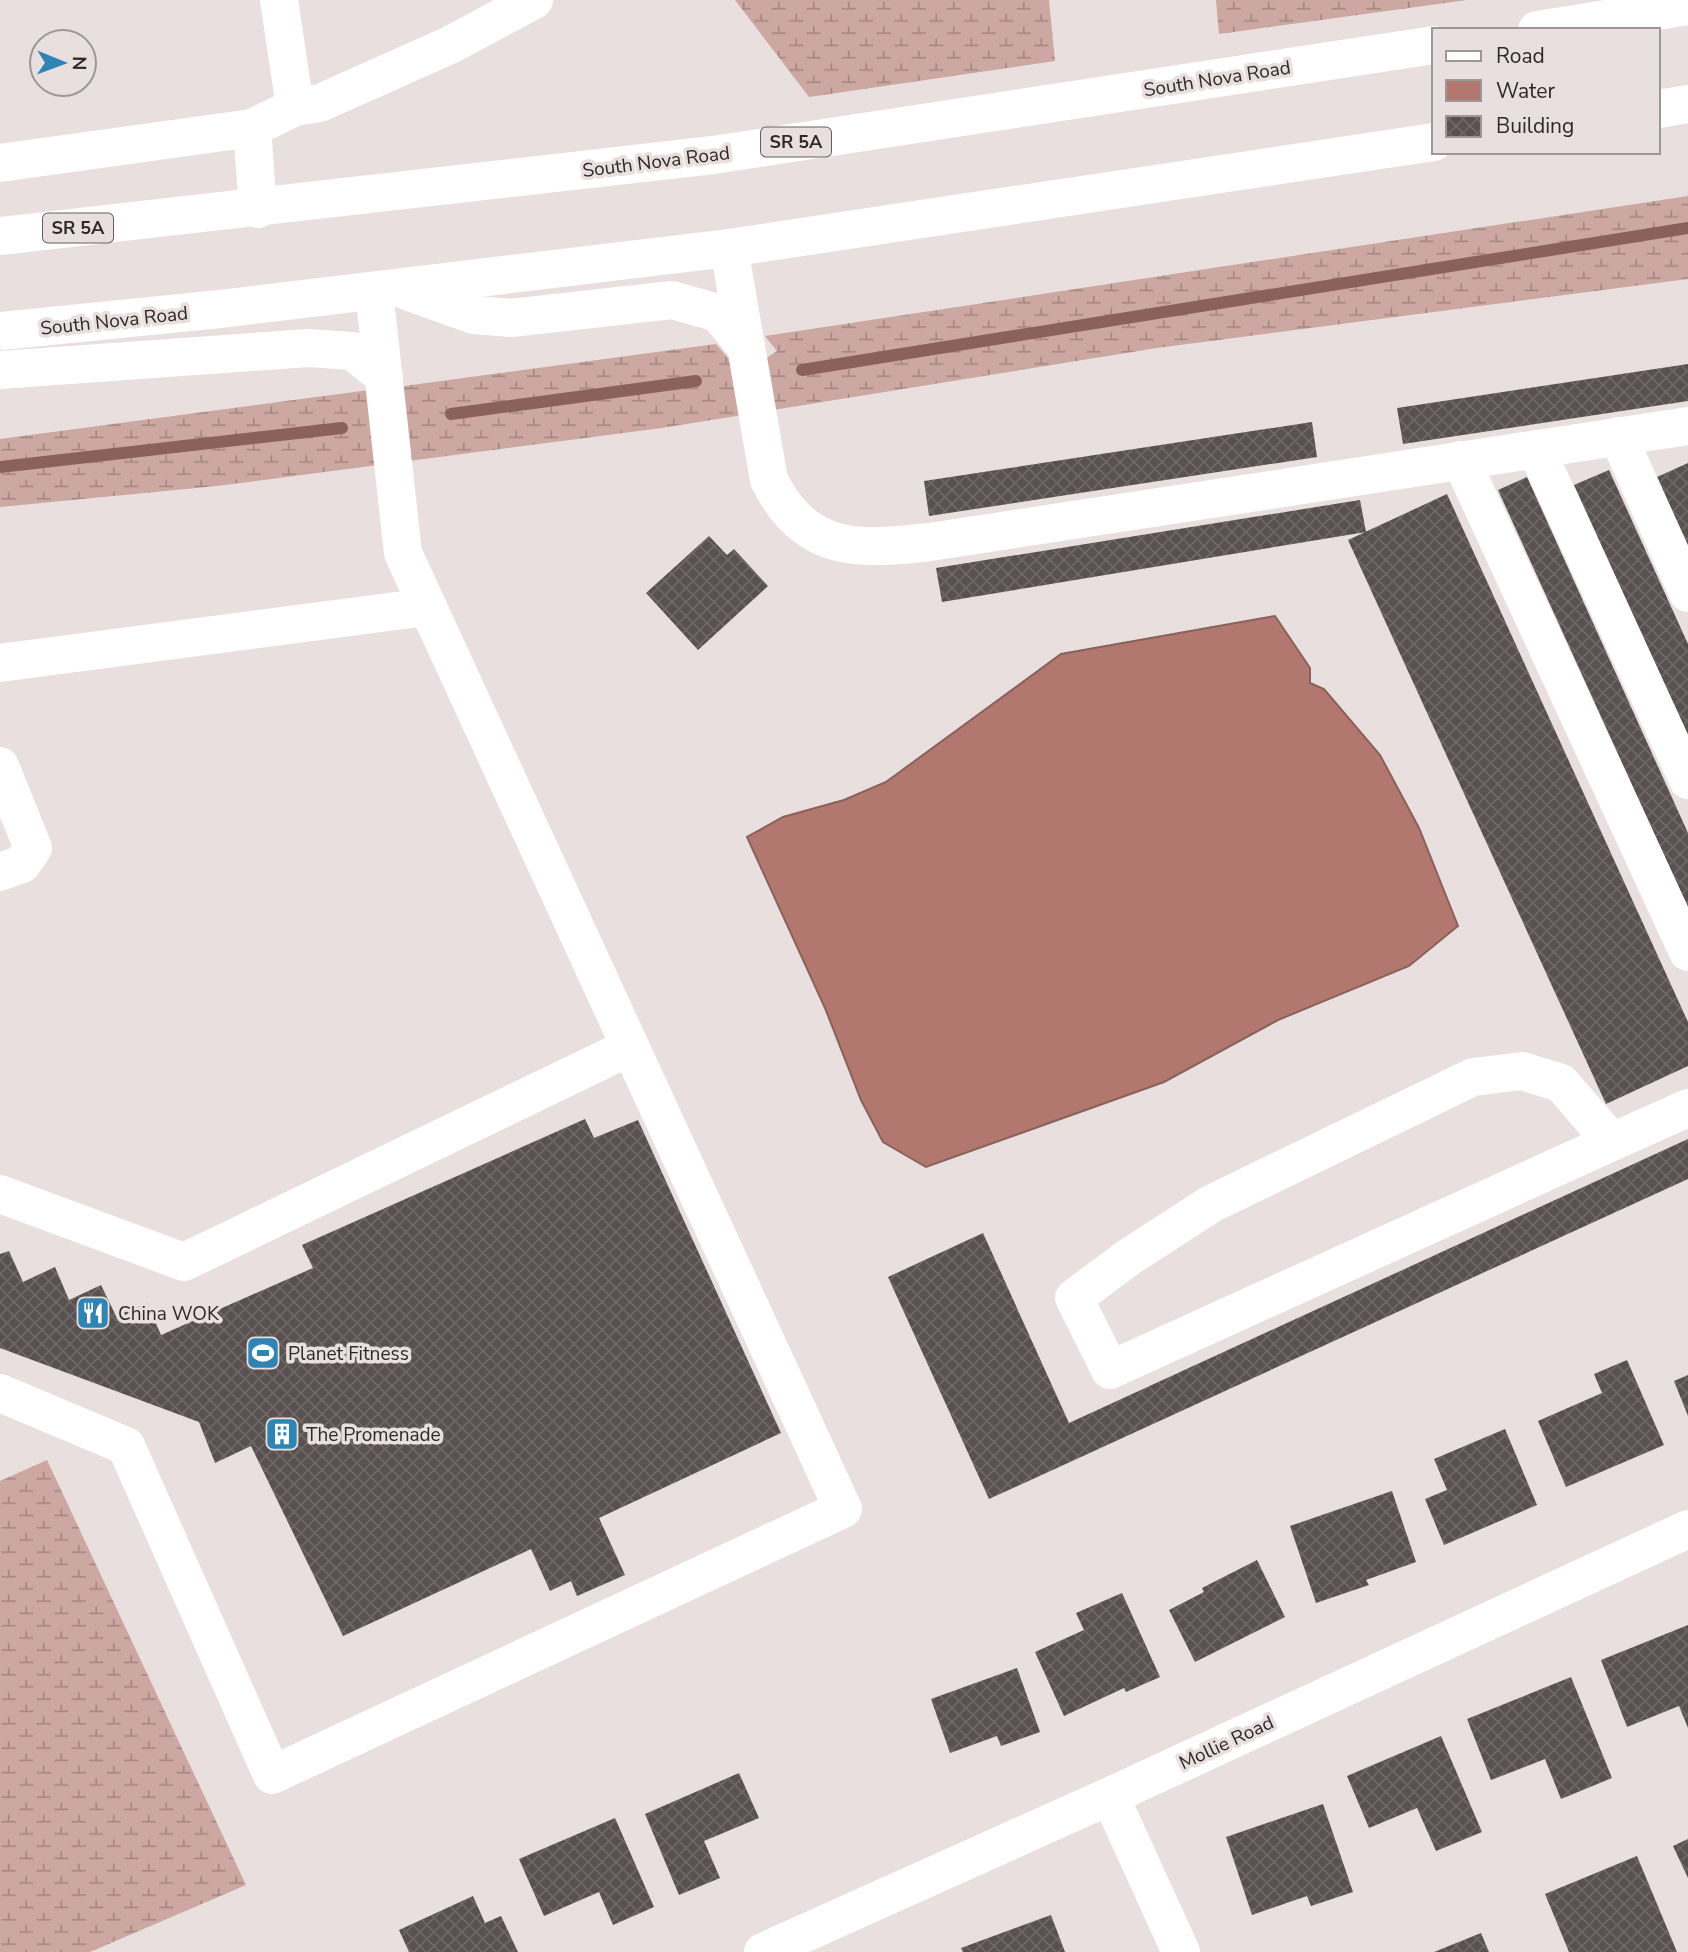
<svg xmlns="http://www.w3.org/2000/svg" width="1688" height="1952" font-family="'Nunito Sans',sans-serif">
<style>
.wetland{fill:url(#wetland-marsh)}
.water{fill:#b27870;stroke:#8a615b;stroke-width:2}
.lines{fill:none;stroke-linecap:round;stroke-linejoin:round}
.stream{stroke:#8a615b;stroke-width:12}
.building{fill:url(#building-cross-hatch)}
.minor{stroke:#fff;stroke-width:38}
.major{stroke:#fff;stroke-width:38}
.labels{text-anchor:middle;stroke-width:7;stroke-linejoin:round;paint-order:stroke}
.shield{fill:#e8dfde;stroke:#65605f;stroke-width:2}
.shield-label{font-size:18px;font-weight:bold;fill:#2d2a29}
.street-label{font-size:19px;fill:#2d2a29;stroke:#e8dfde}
.poi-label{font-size:19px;fill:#2d2a29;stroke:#e8dfde;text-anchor:start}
</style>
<defs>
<pattern id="wetland-marsh" width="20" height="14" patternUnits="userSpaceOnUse" patternTransform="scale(1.75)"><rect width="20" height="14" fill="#cda8a2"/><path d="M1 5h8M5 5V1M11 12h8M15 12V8" fill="none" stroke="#a78984"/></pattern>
<pattern id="building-cross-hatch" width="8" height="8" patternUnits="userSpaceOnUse" patternTransform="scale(1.75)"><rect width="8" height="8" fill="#585150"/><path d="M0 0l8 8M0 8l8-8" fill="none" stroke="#6d6766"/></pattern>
</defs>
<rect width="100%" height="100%" fill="#e8dfde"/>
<g class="wetland">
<polygon points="735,0 1049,0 1055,61 809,97"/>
<polygon points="1216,0 1467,0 1219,34"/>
<polygon points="1688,196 1688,279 1157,348 662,428 217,486 0,507 0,439 369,390 386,404 404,386 716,344 742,374 777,351 765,336"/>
<polygon points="47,1460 246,1885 90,1952 0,1952 0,1481"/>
</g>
<polygon class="water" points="1275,616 1310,668 1310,683 1324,689 1380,755 1419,828 1458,926 1409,966 1278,1020 1164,1082 926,1167 883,1142 861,1100 825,1008 747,837 783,817 844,800 886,782 1061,654"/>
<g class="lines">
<g class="stream">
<polyline points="802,370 1688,228"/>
<polyline points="451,414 696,381"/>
<polyline points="0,467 342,428"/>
</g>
</g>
<g class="building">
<polygon points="1688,364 1688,401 1403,444 1397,408"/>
<polygon points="1312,422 1317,457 929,516 924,481"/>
<polygon points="1688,463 1688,545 1657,477"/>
<polygon points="1609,470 1688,644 1688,736 1574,485"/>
<polygon points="1527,477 1688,833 1688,908 1498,490"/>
<polygon points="1447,494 1688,1022 1688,1066 1606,1104 1348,540"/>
<polygon points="1360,500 1366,532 942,602 936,568"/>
<polygon points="709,536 727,555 734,549 768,586 698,650 646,593"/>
<polygon points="585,1119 594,1138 638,1120 781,1433 599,1518 625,1575 577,1596 571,1581 550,1591 531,1549 343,1636 251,1446 215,1463 199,1422 0,1348 0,1254 9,1251 23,1282 55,1267 69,1300 101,1285 116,1316 147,1303 161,1335 313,1268 302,1245"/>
<polygon points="1688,1139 1688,1179 989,1499 888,1277 983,1233 1069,1423"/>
<polygon points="1627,1360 1664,1445 1566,1487 1538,1421 1602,1393 1594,1374"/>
<polygon points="1688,1375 1688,1416 1674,1381"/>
<polygon points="1505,1429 1537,1505 1444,1545 1425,1499 1447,1490 1434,1459"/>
<polygon points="1392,1491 1416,1562 1366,1580 1369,1585 1316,1603 1290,1526"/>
<polygon points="1257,1560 1285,1617 1195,1662 1169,1610 1204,1592 1202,1588"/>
<polygon points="1122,1593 1160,1677 1126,1692 1124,1688 1064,1716 1035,1652 1084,1630 1076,1613"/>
<polygon points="1688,1625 1688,1728 1679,1706 1627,1727 1601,1660"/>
<polygon points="1017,1668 1040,1732 1001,1746 997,1736 950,1753 931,1699"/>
<polygon points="1571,1677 1612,1778 1561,1799 1545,1759 1491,1780 1467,1719"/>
<polygon points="1441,1736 1482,1832 1436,1851 1417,1808 1369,1828 1347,1776"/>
<polygon points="739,1773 759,1818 704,1841 720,1878 679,1895 645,1814"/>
<polygon points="1323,1804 1353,1892 1311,1906 1307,1896 1252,1915 1226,1837"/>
<polygon points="615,1818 654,1907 613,1925 599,1892 544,1916 519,1859"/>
<polygon points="1688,1839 1688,1878 1673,1846"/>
<polygon points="1637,1856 1677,1952 1569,1952 1545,1894"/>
<polygon points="473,1896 485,1923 501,1916 518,1952 409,1952 399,1930"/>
<polygon points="1051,1915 1065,1952 963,1952 961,1948"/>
<polygon points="1481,1933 1489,1952 1434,1952"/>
</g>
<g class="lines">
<g class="minor">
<polyline points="279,0 295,107"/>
<polyline points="252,128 258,209"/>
<polyline points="0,163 252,128 295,107 320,103 450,45 534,0"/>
<path d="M729,248L769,480C806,554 858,550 930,542L1688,426"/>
<polyline points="1618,436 1688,593"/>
<polyline points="1536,449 1688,780"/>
<polyline points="1461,460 1688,952"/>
<polyline points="0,663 427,607"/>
<polyline points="0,766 33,848 22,864 0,872"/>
<polyline points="1612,1142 1561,1083 1522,1071 1473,1077 1211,1204 1129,1257 1074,1298 1110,1370 1612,1142 1688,1108"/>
<polyline points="0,1194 184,1262 630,1047"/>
<polyline points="0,1393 126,1446 272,1775 843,1509 403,553 374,291"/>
<polyline points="1110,1796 1181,1952"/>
<polyline points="763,1952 1110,1796 1688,1529"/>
</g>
<g class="major">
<polyline points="1537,30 1688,6"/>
<polyline points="1658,109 1688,104"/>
<polyline points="0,236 713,155 1434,45"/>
<polyline points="407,291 474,315 511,318 672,300 718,313 746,347"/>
<polyline points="0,331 220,309 729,248 1434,142"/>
<polyline points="0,370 308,348 352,351 384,376"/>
</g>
</g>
<defs>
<symbol id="restaurant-square" viewBox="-11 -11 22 22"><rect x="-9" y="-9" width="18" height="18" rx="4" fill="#2f84b4" stroke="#e8dfde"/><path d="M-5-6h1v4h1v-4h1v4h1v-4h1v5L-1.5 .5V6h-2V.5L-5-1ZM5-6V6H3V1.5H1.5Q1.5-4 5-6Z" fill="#fff"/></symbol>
<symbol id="stadium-square" viewBox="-11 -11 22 22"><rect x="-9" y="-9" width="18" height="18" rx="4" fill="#2f84b4" stroke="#e8dfde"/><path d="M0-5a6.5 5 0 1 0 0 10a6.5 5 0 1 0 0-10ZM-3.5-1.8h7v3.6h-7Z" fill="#fff"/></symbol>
<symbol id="building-square" viewBox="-11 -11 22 22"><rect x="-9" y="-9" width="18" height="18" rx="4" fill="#2f84b4" stroke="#e8dfde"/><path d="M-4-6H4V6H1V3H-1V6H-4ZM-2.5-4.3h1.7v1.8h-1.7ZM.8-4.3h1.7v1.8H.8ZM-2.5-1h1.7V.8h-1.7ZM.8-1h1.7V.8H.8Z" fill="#fff"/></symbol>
</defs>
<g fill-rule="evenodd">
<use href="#restaurant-square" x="74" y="1294" width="38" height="38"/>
<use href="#stadium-square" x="244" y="1334" width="38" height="38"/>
<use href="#building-square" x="263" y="1415" width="38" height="38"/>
</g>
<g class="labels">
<g class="shield">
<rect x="761" y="127.5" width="70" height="29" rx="5"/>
<rect x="43" y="213.5" width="70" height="29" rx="5"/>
</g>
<g class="shield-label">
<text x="796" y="148">SR 5A</text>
<text x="78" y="234">SR 5A</text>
</g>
<g class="street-label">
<text transform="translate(1217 78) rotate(-9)" y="7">South Nova Road</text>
<text transform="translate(656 161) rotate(-7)" y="7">South Nova Road</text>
<text transform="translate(114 320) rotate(-6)" y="7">South Nova Road</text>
<text transform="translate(1226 1742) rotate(-25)" y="7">Mollie Road</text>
</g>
<g class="poi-label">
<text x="118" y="1320">China WOK</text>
<text x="288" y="1360">Planet Fitness</text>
<text x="306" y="1441">The Promenade</text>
</g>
</g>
<rect x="1432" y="28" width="228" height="126" fill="#e8dfde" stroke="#9d9796" stroke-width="2"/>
<rect x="1446" y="51" width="35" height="10" fill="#ffffff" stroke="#9d9796" stroke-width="2"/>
<text x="1496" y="63" font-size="21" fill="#2d2a29">Road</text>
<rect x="1446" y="80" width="35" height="21" fill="#b27870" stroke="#9d9796" stroke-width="2"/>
<text x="1496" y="98" font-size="21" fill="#2d2a29">Water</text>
<rect x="1446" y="116" width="35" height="21" fill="url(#building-cross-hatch)" stroke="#9d9796" stroke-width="2"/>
<text x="1496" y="133" font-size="21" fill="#2d2a29">Building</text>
<g transform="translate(63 63) rotate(91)"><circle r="33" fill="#e8dfde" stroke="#9d9796" stroke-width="2"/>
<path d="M0-5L12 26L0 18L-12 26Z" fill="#2f84b4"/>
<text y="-10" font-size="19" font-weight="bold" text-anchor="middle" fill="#2d2a29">N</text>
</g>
</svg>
